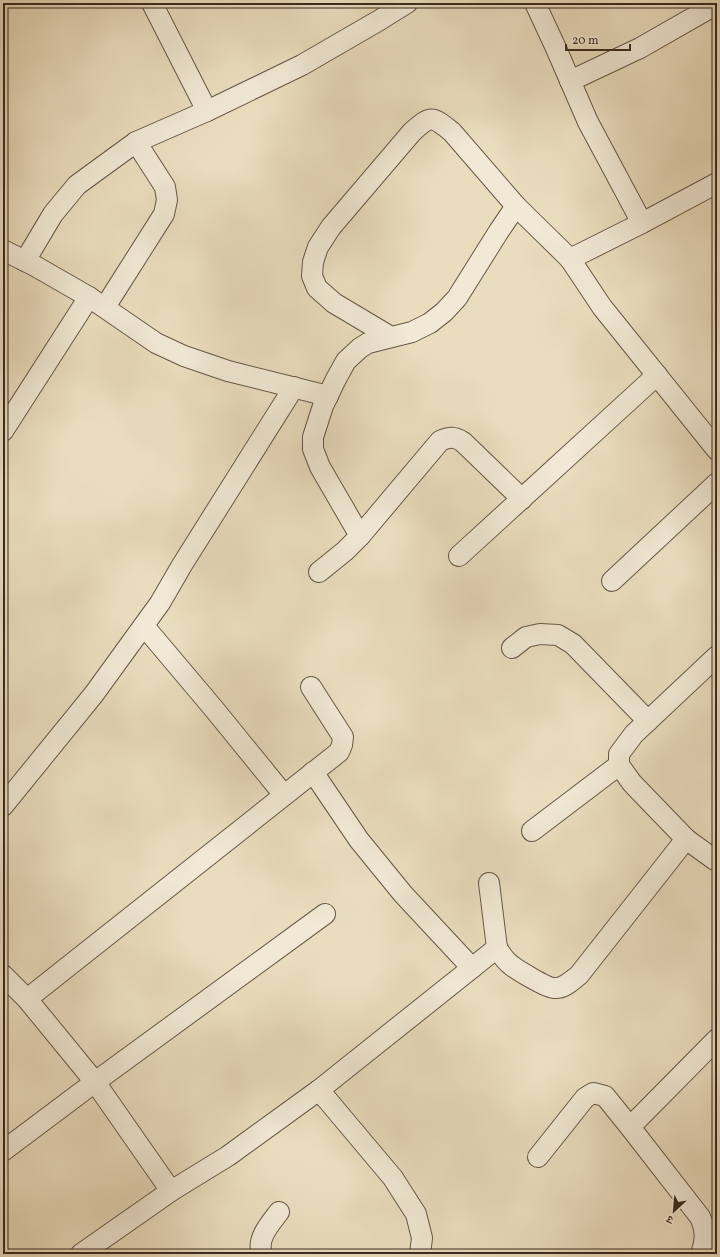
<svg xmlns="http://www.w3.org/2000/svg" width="720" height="1257" font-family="Vollkorn,'Noto Serif Devanagari',serif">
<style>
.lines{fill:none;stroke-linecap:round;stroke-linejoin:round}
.minor-casing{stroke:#665748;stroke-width:22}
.minor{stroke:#f1e9d5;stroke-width:20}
</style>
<rect width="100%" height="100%" fill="#eaddbe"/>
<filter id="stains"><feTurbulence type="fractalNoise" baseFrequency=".005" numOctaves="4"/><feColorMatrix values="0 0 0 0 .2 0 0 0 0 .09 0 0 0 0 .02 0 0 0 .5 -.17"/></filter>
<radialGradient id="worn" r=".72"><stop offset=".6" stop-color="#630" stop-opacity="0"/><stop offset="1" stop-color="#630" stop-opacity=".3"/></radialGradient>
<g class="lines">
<defs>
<g id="minor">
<polyline points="152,3 207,111"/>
<polyline points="535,3 555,46 588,122 642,223"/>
<polyline points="570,81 640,48 717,4"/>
<polyline points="717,183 642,223 570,259 602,307 717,450"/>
<polyline points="3,250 35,266 89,297 156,343 184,356 228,371 328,396"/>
<polyline points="25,261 53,214 77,185 136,142 207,111 302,65 378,21 407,3"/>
<polyline points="105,307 164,214 167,200 165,187 136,142"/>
<path d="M391,337L334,303L317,288L312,276L313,262L318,247L331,227L412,132C431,115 432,116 452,132L516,206"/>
<polyline points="3,431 89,297"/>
<polyline points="360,536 320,467 313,449 313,437 323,406 336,379 346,361 360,348 368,343 412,332 430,323 444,312 457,298 499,231 516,206 570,259"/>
<polyline points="459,556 657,375"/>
<path d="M319,572L345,551L360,536L440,441C449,437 454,436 463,442L522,499"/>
<polyline points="612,581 717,483"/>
<polyline points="144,626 214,709 284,795"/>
<polyline points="512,648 526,637 540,634 558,635 573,644 648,721"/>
<polyline points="717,656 634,734 619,754 619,765 632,783 686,839 715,860 717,860"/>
<polyline points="313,772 359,840 403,894 472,968"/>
<polyline points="3,806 94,694 160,603 182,565 294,387"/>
<polyline points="532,831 619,765"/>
<polyline points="489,883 497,948"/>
<polyline points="3,975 27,999 95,1082 171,1191"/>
<polyline points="27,999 339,752 342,745 343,737 311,687"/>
<polyline points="319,1090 393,1178 416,1214 422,1238 420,1254"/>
<polyline points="630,1127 717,1039"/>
<polyline points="3,1151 95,1082 325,914"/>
<path d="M538,1157L585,1098L593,1093L605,1096L630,1127L700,1217C706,1230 706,1240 701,1254"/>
<path d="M81,1254L171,1191L228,1156L319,1090L497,948C501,954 505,961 511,965C517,970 547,988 554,988C564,989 571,981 579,975L686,839"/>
<path d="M262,1254C256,1239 270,1224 279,1212"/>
</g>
</defs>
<use href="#minor" class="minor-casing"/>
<use href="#minor" class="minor"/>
</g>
<rect width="720" height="1257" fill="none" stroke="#eaddbe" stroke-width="16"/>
<rect x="4" y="4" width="712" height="1249" fill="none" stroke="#3a2a20" stroke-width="2"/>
<rect x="8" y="8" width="704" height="1241" fill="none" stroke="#3a2a20"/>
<g transform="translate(674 1211) rotate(206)" stroke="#f1e9d5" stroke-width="3" paint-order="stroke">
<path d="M0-3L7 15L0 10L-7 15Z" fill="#3a2a20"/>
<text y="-6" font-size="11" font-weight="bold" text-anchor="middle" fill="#3a2a20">उ</text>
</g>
<path d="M566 44v6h64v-6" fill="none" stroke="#3a2a20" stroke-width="2"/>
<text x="572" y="44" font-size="12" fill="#3a2a20" stroke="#f1e9d5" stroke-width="3" paint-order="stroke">20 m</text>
<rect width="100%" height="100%" filter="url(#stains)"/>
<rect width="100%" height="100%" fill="url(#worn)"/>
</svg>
